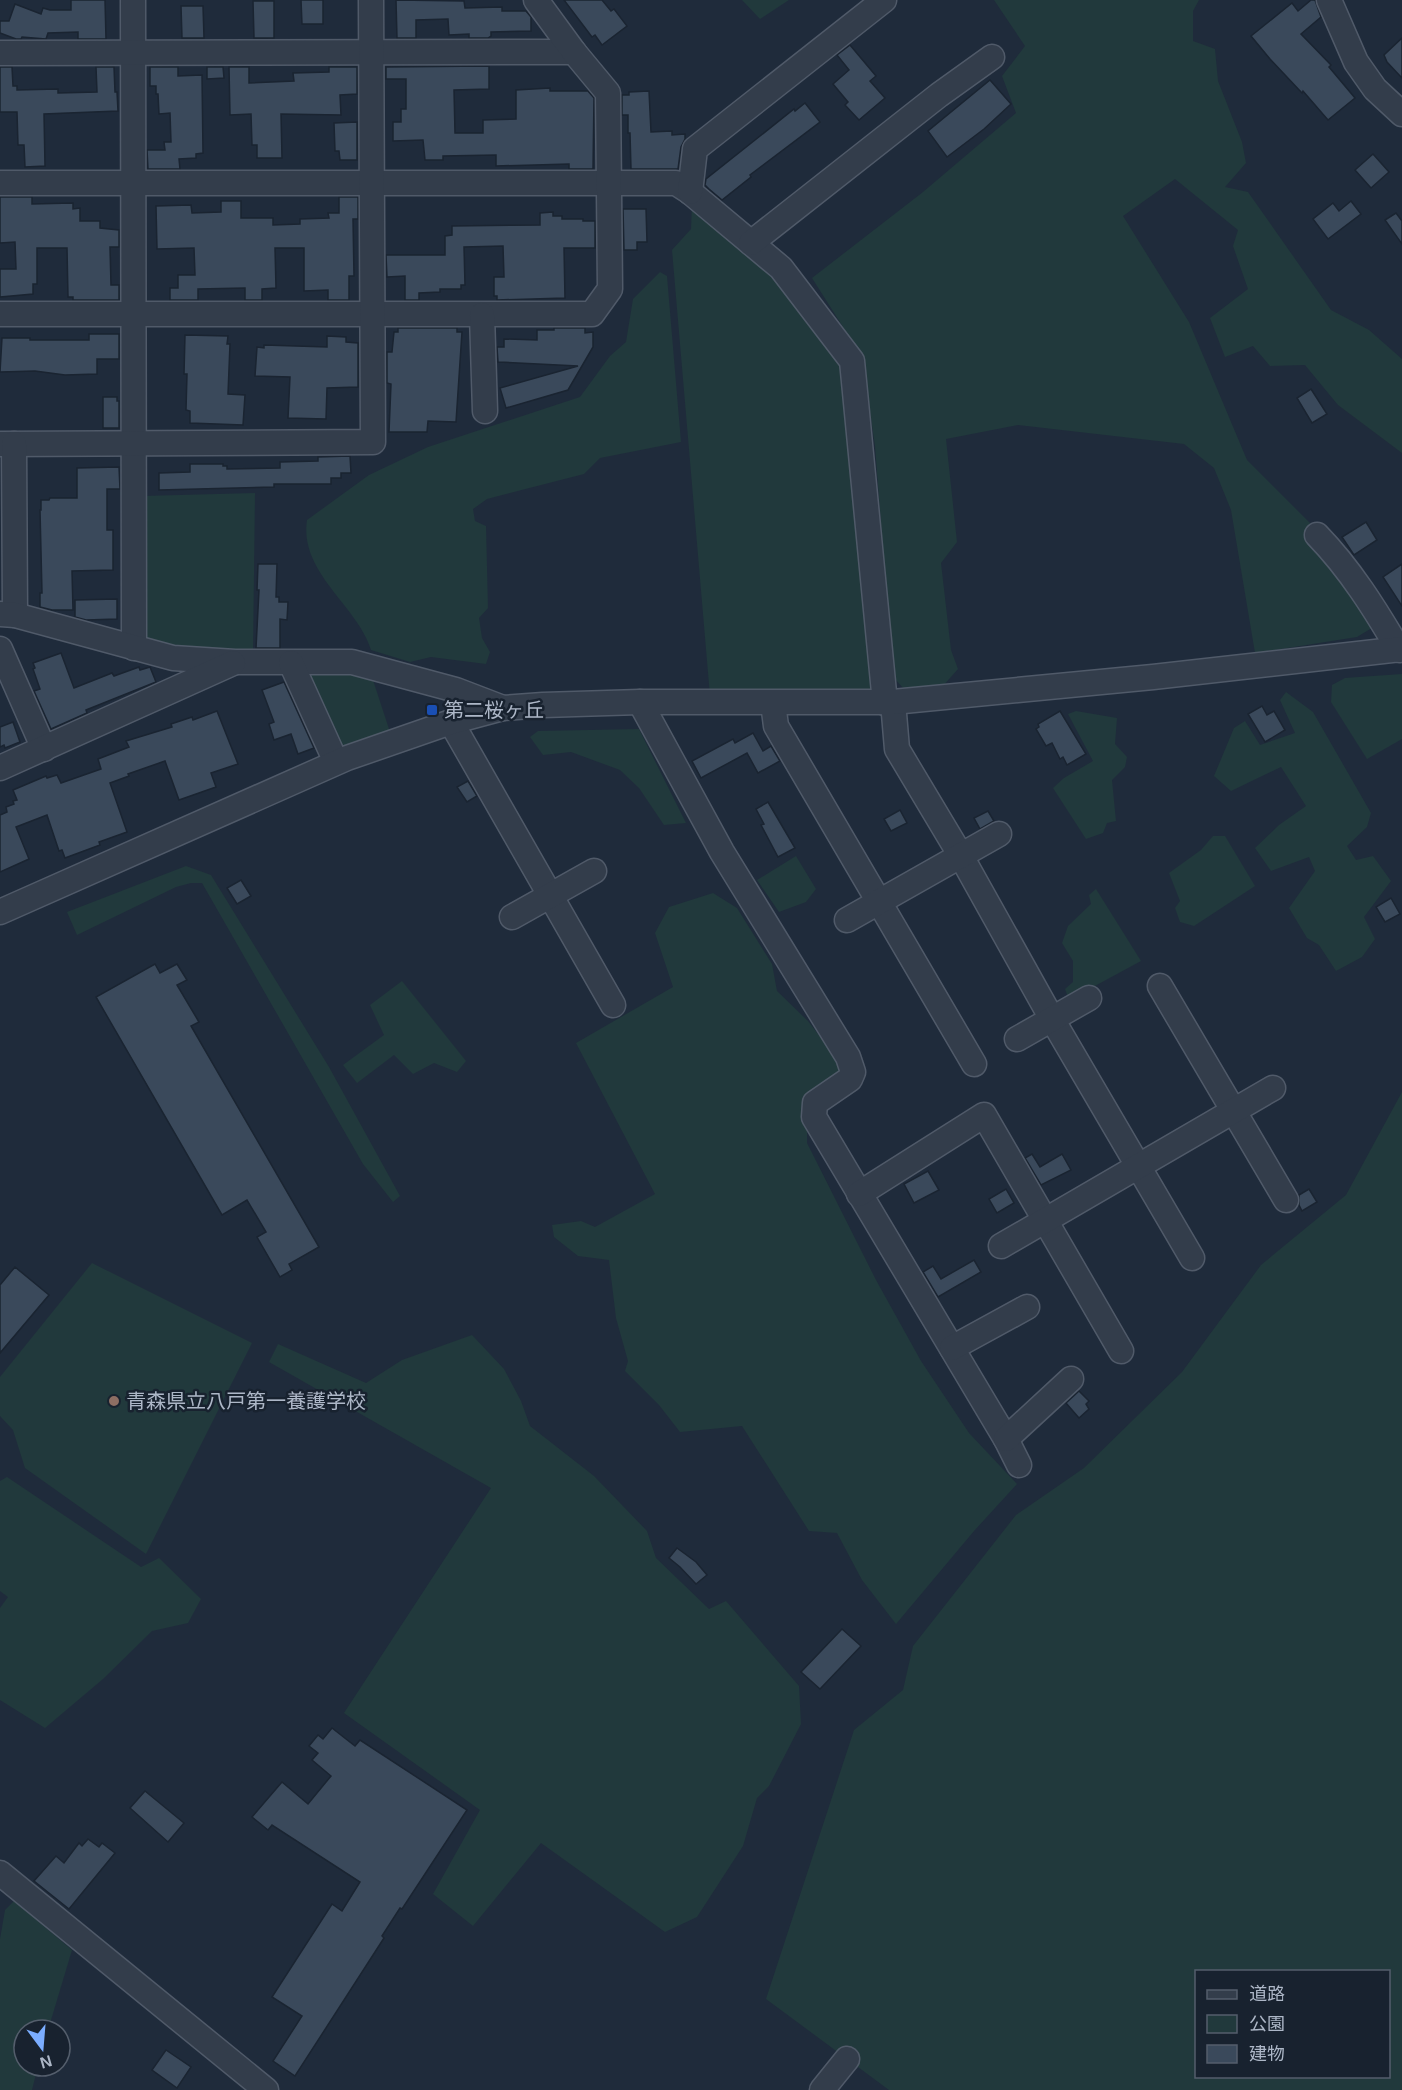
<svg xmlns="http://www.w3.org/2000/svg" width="1402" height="2090" font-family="Helvetica,'Noto Sans JP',sans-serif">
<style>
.green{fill:#21393c;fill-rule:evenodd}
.building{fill:#3a495b;stroke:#1a2431;stroke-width:1.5}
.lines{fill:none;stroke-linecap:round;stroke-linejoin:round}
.minor-casing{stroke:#505a69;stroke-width:27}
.minor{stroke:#333d4b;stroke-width:24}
.transit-dot{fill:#1a4fb4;stroke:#18222f;stroke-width:2}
.education-dot{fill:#8d6e63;stroke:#18222f;stroke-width:2}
.labels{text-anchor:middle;stroke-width:5;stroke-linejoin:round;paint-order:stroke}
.poi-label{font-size:20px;fill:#adb7c7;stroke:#18222f;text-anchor:start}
</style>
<rect width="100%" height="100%" fill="#1f2b3b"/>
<g class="green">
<polygon points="742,0 789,0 760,19"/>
<polygon points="994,0 1199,0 1193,11 1193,41 1215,49 1218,81 1242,142 1246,163 1225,187 1248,192 1331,310 1369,330 1402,359 1402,453 1338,405 1305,365 1270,366 1253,346 1225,357 1210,318 1248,289 1233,246 1238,230 1175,179 1123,216 1189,322 1247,460 1336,549 1385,620 1357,637 1255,653 1231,510 1214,468 1184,444 1018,425 946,439 957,542 941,563 951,650 958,669 942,687 904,689 894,678 891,654 875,446 862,357 812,278 923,192 1016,113 1002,76 1025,46"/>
<polygon points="692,203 774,274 795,308 842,368 874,691 710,696 672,250 691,229"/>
<path d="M660,272L667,276L681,442L600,458L584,474L487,499L473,509L475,521L486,526L488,608L479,618L482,638L490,652L486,664L431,657L410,662L371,650C358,606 299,573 307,520L369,475L428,447L580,397L610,356L626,342L633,299Z"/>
<polygon points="255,493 253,653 171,649 146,641 142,633 142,496"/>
<polygon points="314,672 371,674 390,732 346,749 334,744 309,679 310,675"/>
<polygon points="1402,674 1402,739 1367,759 1331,702 1332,685 1345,678"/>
<polygon points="1286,692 1313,712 1371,813 1367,827 1347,846 1356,860 1373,856 1391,881 1364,917 1375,939 1362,957 1336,971 1319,945 1307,938 1289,908 1315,871 1309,857 1271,871 1255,848 1279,825 1306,806 1281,767 1231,791 1214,776 1234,728 1245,721 1260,745 1295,733 1280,700"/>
<polygon points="1076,711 1117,718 1115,744 1127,757 1125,767 1112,780 1116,821 1107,823 1103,833 1086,839 1053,788 1064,778 1093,761 1068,714"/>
<polygon points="639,729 686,823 664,825 639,788 620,770 571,752 543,755 530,737 538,731"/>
<polygon points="1213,836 1225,836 1255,886 1194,926 1180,922 1175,908 1180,901 1169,873 1201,850"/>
<polygon points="796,856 816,889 806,902 779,912 757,880"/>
<polygon points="186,866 211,875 329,1067 400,1196 393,1202 363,1164 202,883 191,883 176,887 77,935 67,912"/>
<polygon points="1096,889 1141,961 1069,1000 1065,989 1073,982 1073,961 1062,943 1068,926 1091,904 1089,895"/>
<polygon points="713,893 737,908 772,964 777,991 808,1021 838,1060 841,1069 807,1102 807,1143 876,1280 921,1361 969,1433 1017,1484 974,1531 896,1624 862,1580 837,1533 809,1531 742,1426 680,1432 659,1405 625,1371 628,1361 616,1318 609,1260 578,1256 554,1237 552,1225 581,1221 595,1227 655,1194 576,1043 673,987 655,933 669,907"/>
<polygon points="402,981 466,1061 457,1072 434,1063 413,1074 394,1055 357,1083 343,1065 384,1035 370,1005"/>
<path d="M1402,1092V2090H889L766,1999L854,1730L903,1690L913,1646L1016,1515L1084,1468L1182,1372L1261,1265L1346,1195ZM1196,1972H1388V2076H1196Z"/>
<polygon points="92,1263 252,1343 146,1554 25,1468 13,1430 0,1416 0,1377"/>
<polygon points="472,1335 504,1369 521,1401 530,1426 594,1476 647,1531 656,1558 709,1609 726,1601 799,1686 801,1724 769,1786 757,1798 743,1846 697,1917 665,1932 541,1843 473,1926 433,1894 480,1810 344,1713 491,1488 269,1362 278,1344 366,1383 402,1360"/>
<polygon points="7,1477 141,1567 159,1558 201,1599 188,1623 152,1631 103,1679 45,1728 0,1700 0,1608 8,1597 0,1591 0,1481"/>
<polygon points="14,1901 72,1950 48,2030 24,2030 24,2066 38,2066 32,2090 0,2090 0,1939 5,1910"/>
</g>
<g class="building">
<polygon points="71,0 105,0 106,39 78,39 78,32 48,33 46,39 22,37 21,39 16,39 0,33 0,21 9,21 15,4 41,14 43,8 50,10 71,10"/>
<polygon points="301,0 323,0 323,24 302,24"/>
<polygon points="396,0 464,1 465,8 502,7 502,11 526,11 531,17 531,31 491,32 491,36 488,38 469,38 469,34 449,35 448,19 416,20 416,38 397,38"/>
<polygon points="564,0 602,0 611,11 614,9 627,26 602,45 595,35 592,37"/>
<polygon points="1311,0 1315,0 1321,17 1301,34 1331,65 1329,67 1355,98 1328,120 1303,91 1302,93 1270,59 1251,36 1292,3 1298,11"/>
<polygon points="253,1 274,1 274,38 254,38"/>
<polygon points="181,6 203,6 204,38 182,38"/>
<polygon points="1402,38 1402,78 1387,62 1384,55"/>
<polygon points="850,45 876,76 870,81 885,98 859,120 845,105 848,102 833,84 849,70 837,55"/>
<polygon points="489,66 489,89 454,90 455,133 483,133 483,120 516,119 516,90 550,88 550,91 588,91 594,98 593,169 569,169 569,164 496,166 496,155 443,156 443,160 425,160 423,140 393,141 393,122 401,122 401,109 406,109 406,79 386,79 386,67"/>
<polygon points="0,67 12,67 13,86 17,86 17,90 58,89 58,93 97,92 96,67 114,67 115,92 117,92 118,111 44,114 45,166 25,167 24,145 18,145 17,112 0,112"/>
<polygon points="150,67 178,67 178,76 202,75 203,153 196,154 196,158 179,159 180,169 148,169 147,150 165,150 164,142 171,142 170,113 159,114 158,94 156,94 156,86 150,86"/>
<polygon points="207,67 223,67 224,78 207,79"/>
<polygon points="229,67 249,67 249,83 294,81 293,73 329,72 329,67 357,67 357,94 340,95 341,115 281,114 282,158 257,158 257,145 252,145 251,114 230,115"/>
<polygon points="990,80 1011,104 984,129 947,157 928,131"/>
<polygon points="649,91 651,132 672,131 672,135 685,134 685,139 681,147 678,169 631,169 630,133 628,133 628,115 622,115 622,95 629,95 629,92"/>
<polygon points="805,103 820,122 750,175 751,177 722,200 709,189 705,185 706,179 794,109 795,111"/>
<polygon points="357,122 357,160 340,160 339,151 335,151 334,123"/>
<polygon points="1373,154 1389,172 1371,188 1355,170"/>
<polygon points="0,197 32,197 32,204 73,203 73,209 80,208 80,221 100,221 100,228 119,230 119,247 110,247 111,285 119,285 119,300 73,300 73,297 68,297 67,248 37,248 37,284 33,284 33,294 0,297 0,269 16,269 15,242 0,243"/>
<polygon points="339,197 358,197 358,219 353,219 354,276 349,276 349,300 328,300 328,290 304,291 304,248 275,248 276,288 262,289 262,300 245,300 245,288 198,289 198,300 170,300 170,288 178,288 178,275 195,275 194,248 157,249 156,206 191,205 192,213 221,212 221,201 241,201 241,218 273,218 273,225 300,224 300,219 329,218 328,213 339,213"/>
<polygon points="1351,201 1361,214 1328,239 1313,219 1333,203 1339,211"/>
<polygon points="623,209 646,209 647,242 637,242 637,250 624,250"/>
<polygon points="553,212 553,216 562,216 562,219 583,219 583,221 595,221 595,248 564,248 565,298 497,300 497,296 494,296 494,277 504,277 503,246 464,247 465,285 461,285 461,289 440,289 440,292 419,293 419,300 405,300 405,276 387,277 386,255 445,255 445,236 452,235 452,226 540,225 540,213"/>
<polygon points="1396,213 1402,221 1402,244 1385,220"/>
<polygon points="398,328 457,328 457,332 462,332 456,422 428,421 427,432 389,432 391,384 387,383 387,352 392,352 394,332 398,332"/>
<polygon points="554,328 585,328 585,333 593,332 593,347 568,390 506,408 500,388 578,366 498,362 497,347 504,347 504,339 537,340 537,330 554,330"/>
<polygon points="89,334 119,334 119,359 97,359 97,374 65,375 35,371 0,372 2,338 30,338 30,340 89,340"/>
<polygon points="185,335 228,336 227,344 230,344 228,394 245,395 243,425 190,423 190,411 186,410 187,374 184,374"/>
<polygon points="327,336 346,337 346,342 358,343 358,387 327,388 326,419 288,418 290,377 255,376 257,347 264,348 264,345 327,347"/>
<polygon points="1311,389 1327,414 1312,423 1297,398"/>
<polygon points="103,397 117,397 117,401 119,401 119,428 103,428"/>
<polygon points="350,456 351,473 341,473 341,478 331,478 331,484 274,484 274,487 159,490 159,473 190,472 190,464 223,464 223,466 227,466 227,469 280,468 280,462 318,461 318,457"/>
<polygon points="119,467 120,489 107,489 107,530 113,530 113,570 72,571 73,610 52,610 40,607 40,593 42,593 40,510 41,510 41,500 49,500 50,498 77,498 77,468"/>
<polygon points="1366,522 1377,540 1354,555 1342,537"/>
<polygon points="258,564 277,564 276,597 279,597 279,602 288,602 287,620 280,619 280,648 256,648 259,590 257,590"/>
<polygon points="1402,564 1402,606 1383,577"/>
<polygon points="117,599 117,619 86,620 75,617 75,600"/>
<polygon points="61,653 74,688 112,673 114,676 139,667 140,670 150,667 156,682 86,710 87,713 51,729 34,691 40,689 33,669 35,668 33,663"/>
<polygon points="284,682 314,748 298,754 291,734 274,740 269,724 274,722 262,690"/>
<polygon points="1262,706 1267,715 1274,711 1285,730 1265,742 1248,714"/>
<polygon points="217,711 238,764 211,773 216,787 179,800 165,761 128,774 129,776 110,783 127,832 99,842 100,845 65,858 62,850 59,851 47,815 16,827 29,859 0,872 0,815 7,812 6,807 14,804 13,801 17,800 13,790 46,776 47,778 57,775 61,783 101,769 98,759 129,747 126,741 172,727 171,724 192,717 193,720"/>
<polygon points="1060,711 1086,754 1067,765 1063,757 1060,759 1052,743 1046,746 1036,729 1039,727 1038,724"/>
<polygon points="13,722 20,742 5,748 4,745 0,747 0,727"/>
<polygon points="753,733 763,751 771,746 780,761 758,773 747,753 701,778 692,761 733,739 735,743"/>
<polygon points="468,781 477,796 467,802 457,787"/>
<polygon points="768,802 795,848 778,857 761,825 764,824 756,809"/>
<polygon points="900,810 907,823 891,831 884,819"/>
<polygon points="988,811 994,821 980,829 974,818"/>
<polygon points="241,880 251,896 237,904 227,888"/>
<polygon points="1391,898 1400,914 1385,922 1376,907"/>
<polygon points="155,964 160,973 177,964 187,980 177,985 199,1022 191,1026 319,1247 289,1264 292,1270 280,1277 257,1237 266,1232 247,1200 222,1215 96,997"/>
<polygon points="1032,1154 1040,1167 1062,1154 1071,1170 1041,1185 1025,1158"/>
<polygon points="928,1171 939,1190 914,1203 904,1184"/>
<polygon points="1006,1189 1014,1203 997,1213 989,1199"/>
<polygon points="1309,1189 1317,1202 1302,1211 1299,1205 1299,1195"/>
<polygon points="974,1260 981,1272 938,1297 923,1272 933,1266 941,1279"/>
<polygon points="15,1267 49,1295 0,1353 0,1285"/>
<polygon points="1079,1391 1089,1401 1086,1404 1089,1409 1079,1418 1066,1403"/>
<polygon points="677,1548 696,1562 707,1575 696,1584 680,1567 669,1558"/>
<polygon points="842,1629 861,1646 820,1689 801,1672"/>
<polygon points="332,1728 355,1746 360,1740 467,1810 402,1909 400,1908 382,1936 384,1938 295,2076 273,2061 302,2016 272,1997 332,1904 342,1911 360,1882 272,1825 268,1830 252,1817 282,1782 308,1804 331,1776 312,1760 318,1753 309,1746 318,1735 323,1739"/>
<polygon points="145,1791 184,1823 168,1842 130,1808"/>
<polygon points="88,1839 99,1847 102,1843 115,1853 69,1909 34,1881 56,1856 64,1863 79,1843 82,1846"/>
<polygon points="166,2050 191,2067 177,2088 152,2070"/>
</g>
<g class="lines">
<defs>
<g id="minor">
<polyline points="133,0 134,648"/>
<polyline points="1329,0 1356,62 1375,89 1402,114"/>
<polyline points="0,53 574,52"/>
<polyline points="0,183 676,183 690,192 781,268 852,361 885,703"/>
<polyline points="690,192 695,149 884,0"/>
<polyline points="751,243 939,95 992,57"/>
<polyline points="0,314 592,314 610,289 608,93 574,52 536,0"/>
<polyline points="482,315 485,411"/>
<polyline points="0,444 373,442 371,0"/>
<polyline points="14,444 15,615"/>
<path d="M1317,535C1350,569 1375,609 1399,650"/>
<polyline points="0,614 15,615 173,658 235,662 352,662 456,690 503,708"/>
<polyline points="0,649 44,749"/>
<polyline points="291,663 336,762"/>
<polyline points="640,702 722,852 848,1057 853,1072 850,1079 815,1103 814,1117 1006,1439 1019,1465"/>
<polyline points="893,702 897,749 961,856 1052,1019 1192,1258"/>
<polyline points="773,703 776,726 974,1064"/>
<polyline points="451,722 613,1005"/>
<polyline points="0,768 233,663"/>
<polyline points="0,912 347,758 451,722 503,708 543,705 640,702 893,702 1153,677 1402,649"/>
<polyline points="512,917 594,871"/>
<polyline points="847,920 999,834"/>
<polyline points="1160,986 1286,1200"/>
<polyline points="1017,1039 1089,998"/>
<polyline points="859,1194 984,1115 1121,1351"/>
<polyline points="1001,1246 1273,1088"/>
<polyline points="952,1348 1027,1307"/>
<polyline points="1006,1439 1071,1379"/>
<polyline points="0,1873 266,2090"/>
<polyline points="822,2090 847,2059"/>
</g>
</defs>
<use href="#minor" class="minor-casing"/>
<use href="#minor" class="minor"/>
</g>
<rect class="transit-dot" x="426" y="704" width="12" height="12" rx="3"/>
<circle class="education-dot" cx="114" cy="1401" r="6"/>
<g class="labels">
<g class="poi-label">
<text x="444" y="717">第二桜ヶ丘</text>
<text x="126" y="1408">青森県立八戸第一養護学校</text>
</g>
</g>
<rect x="1195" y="1970" width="195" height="108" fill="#18222f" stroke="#545e6c" stroke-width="1.5"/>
<rect x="1207" y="1990" width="30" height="9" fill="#333d4b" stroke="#545e6c" stroke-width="1.5"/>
<text x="1249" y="2000" font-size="18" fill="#adb7c7">道路</text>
<rect x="1207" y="2015" width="30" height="18" fill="#21393c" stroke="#545e6c" stroke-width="1.5"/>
<text x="1249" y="2030" font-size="18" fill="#adb7c7">公園</text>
<rect x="1207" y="2045" width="30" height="18" fill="#3a495b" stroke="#545e6c" stroke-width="1.5"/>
<text x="1249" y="2060" font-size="18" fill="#adb7c7">建物</text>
<g transform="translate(42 2048) rotate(164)"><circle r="28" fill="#18222f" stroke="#545e6c" stroke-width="1.5"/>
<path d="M0-4.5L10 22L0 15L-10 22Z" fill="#7badff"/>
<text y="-9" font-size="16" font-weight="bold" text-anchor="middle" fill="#adb7c7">N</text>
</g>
</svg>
